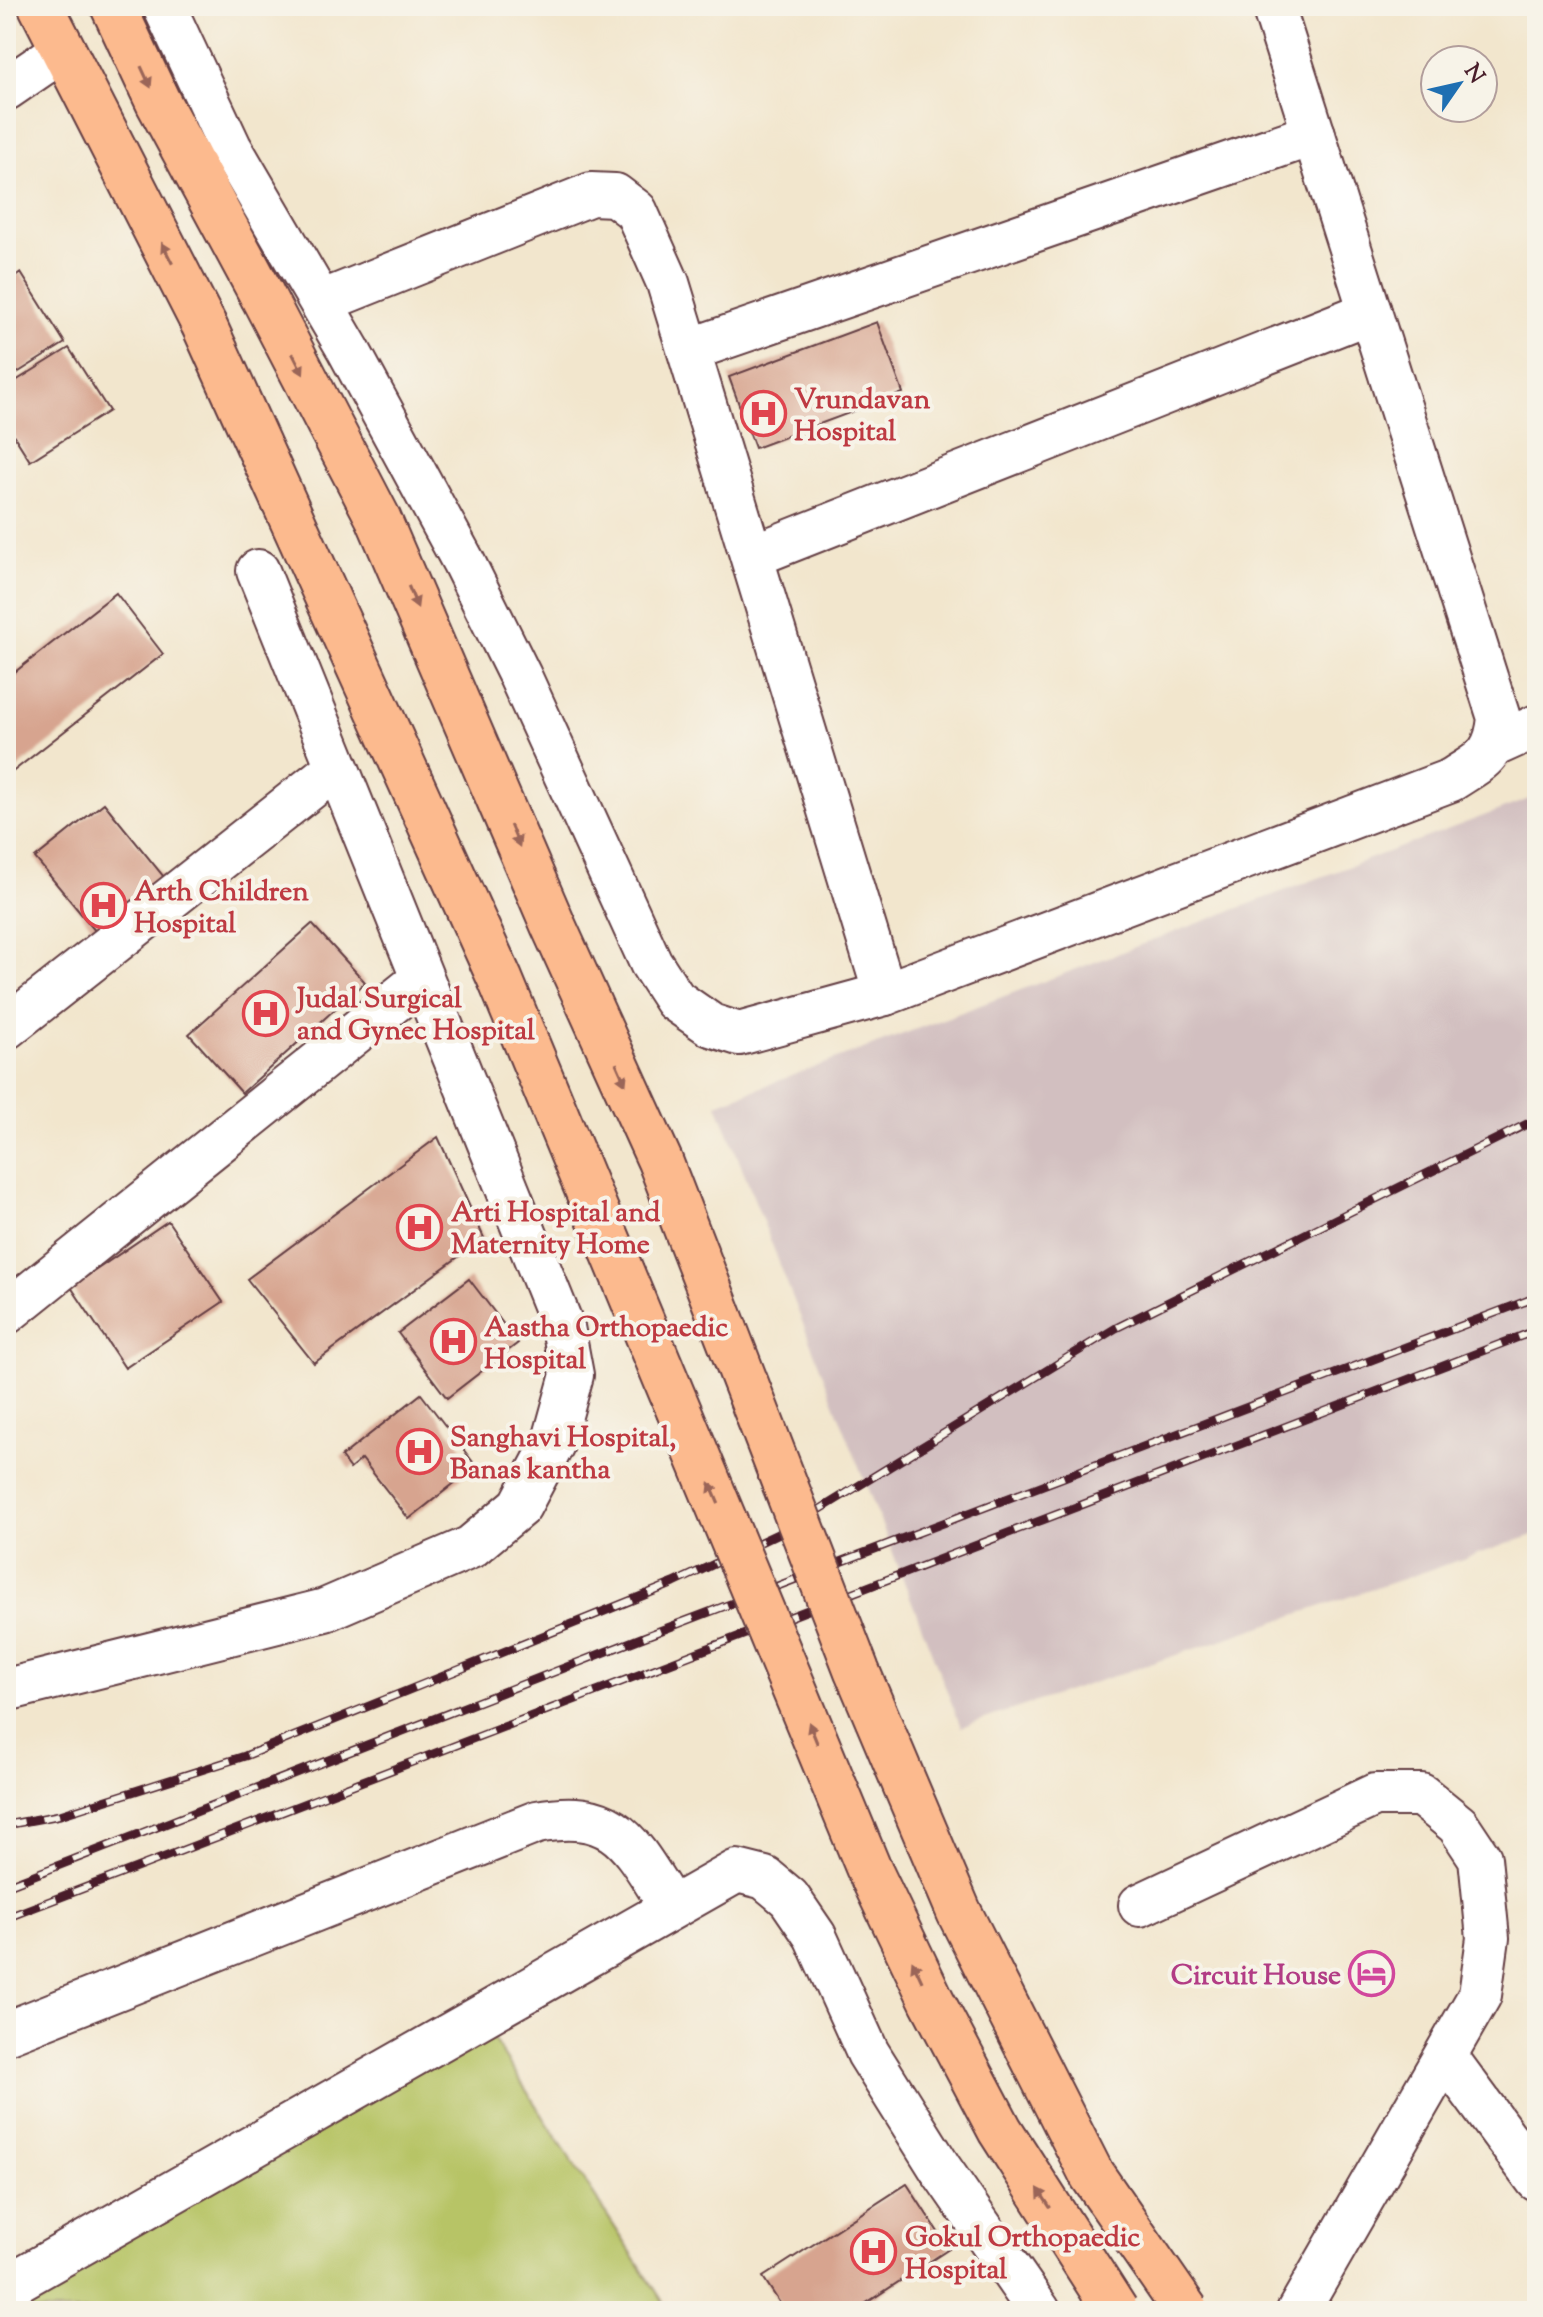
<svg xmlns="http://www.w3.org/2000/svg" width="1543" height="2317" font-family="'Sorts Mill Goudy',serif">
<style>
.industrial{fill:#d2bfc0}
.green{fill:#b7c466;stroke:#807248;stroke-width:2}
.building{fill:#d7a48f}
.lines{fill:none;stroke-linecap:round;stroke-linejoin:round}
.street-casing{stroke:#633d43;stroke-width:46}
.primary-casing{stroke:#633d43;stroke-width:48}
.street{stroke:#fff;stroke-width:42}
.primary{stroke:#fcba8e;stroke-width:44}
.rail-casing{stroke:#4a1f2b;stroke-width:9}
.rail{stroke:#f7f3e8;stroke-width:6;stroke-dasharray:18;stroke-linecap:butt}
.primary-bridge-casing{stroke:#633d43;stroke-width:48;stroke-linecap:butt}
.primary-bridge{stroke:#fcba8e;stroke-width:44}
.oneway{fill:#9a6558}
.labels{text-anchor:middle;stroke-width:8;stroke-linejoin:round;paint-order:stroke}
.health-label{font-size:28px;font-weight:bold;fill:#be3a42;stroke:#f7f3e8;text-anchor:start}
.hotel-label{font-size:28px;font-weight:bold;fill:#b23c85;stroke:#f7f3e8;text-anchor:end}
</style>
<rect width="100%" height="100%" fill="#f7f3e8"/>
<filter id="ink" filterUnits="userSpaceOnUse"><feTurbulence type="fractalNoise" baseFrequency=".0125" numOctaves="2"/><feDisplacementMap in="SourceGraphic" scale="16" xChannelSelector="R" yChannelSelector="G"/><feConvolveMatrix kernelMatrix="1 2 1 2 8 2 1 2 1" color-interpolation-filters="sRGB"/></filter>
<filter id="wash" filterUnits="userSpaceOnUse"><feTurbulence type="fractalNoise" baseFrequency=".006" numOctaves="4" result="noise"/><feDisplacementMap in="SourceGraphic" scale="32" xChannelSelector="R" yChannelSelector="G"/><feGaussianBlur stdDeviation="1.8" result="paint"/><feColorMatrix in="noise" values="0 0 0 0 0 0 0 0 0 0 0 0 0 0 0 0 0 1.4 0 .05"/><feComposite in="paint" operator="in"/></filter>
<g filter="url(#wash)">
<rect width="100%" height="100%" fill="#f2e6cd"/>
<polygon class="industrial" points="1537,796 1537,1534 961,1727 717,1104"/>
<polygon class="green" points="484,2025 669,2311 6,2311 6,2285"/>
<g id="blocks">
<g class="building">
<polygon points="21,273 65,343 6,380 6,283"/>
<polygon points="877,322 903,393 755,448 729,377"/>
<polygon points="69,348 109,411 30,461 6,423 6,387"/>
<polygon points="116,593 163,654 6,777 6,679"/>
<polygon points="104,803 164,877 96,932 35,858"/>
<polygon points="312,924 365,982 242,1093 189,1034"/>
<polygon points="438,1137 484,1238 314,1363 247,1279"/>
<polygon points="168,1221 223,1302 125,1368 71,1287"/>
<polygon points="469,1279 518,1343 447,1398 398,1333"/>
<polygon points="421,1394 476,1466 409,1519 362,1459 350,1469 341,1457"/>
<polygon points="907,2184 949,2249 854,2311 785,2311 763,2277"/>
</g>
</g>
</g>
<g filter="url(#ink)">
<use href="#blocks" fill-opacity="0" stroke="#633d43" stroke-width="2"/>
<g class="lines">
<defs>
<g id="street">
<path d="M164,6L230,147L348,349L463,561L520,676L651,963L675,1000L711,1025L739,1034L885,994L1451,780C1482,760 1495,757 1499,718L1273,6"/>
<polyline points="6,89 63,50"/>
<polyline points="321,302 591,194 615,195 636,211 668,283 885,994"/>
<polyline points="689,350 1314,134"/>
<polyline points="752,556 1370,312"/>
<polyline points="1497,744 1537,726"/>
<polyline points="6,1028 336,768"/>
<polyline points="6,1313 421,980"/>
<polyline points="6,1690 325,1610 471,1547 520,1506 553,1444 572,1375 563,1327 258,571"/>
<polyline points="1140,1905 1375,1795 1421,1795 1458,1825 1480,1858 1488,1938 1480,1995 1298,2311"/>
<path d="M6,2033L537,1822C619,1807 631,1846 671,1907"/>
<polyline points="1447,2058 1537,2180"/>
<polyline points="6,2287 737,1871 765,1878 789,1898 815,1936 868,2053 940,2168 1039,2311"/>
</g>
<g id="primary">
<polyline points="41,6 203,323"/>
<polyline points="113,6 158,102 262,295"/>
</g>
</defs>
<use href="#street" class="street-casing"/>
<use href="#primary" class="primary-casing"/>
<use href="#street" class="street"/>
<use href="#primary" class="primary"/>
<defs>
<g id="rail">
<polyline points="6,1825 60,1815 245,1756 674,1583 788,1529 1116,1328 1537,1119"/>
<polyline points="6,1886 641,1638 1537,1297"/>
<polyline points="6,1918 1537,1330"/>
</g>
</defs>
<use href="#rail" class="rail-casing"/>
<use href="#rail" class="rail"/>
<defs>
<g id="primary-bridge">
<polyline points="262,295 378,518 553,925 660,1161 857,1671 959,1912 1092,2175 1186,2311"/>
<polyline points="203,323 500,979 868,1867 932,2001 1000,2130 1116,2311"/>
</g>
</defs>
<use href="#primary-bridge" class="primary-bridge-casing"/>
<use href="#primary-bridge" class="primary-bridge"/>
</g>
<defs><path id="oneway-solid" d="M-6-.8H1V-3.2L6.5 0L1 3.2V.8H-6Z" transform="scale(2)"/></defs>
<g class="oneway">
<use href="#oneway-solid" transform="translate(146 77) rotate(65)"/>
<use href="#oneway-solid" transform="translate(167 253) rotate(-117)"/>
<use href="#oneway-solid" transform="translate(298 364) rotate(63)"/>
<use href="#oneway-solid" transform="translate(413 597) rotate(67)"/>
<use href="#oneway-solid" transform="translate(515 836) rotate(67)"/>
<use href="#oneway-solid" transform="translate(621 1074) rotate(66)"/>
<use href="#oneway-solid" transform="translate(714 1493) rotate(-113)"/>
<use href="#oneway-solid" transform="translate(813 1733) rotate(-112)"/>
<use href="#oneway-solid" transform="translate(917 1971) rotate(-115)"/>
<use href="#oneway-solid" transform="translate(1044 2198) rotate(-123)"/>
</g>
</g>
<defs>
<symbol id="hospital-ring" viewBox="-11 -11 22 22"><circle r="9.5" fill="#f7f3e8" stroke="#e0444e" stroke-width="1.5"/><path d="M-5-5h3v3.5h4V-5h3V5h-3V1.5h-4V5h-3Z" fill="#e0444e"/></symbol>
<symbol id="hotel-ring" viewBox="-11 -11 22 22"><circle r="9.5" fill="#f7f3e8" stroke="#d1479c" stroke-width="1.5"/><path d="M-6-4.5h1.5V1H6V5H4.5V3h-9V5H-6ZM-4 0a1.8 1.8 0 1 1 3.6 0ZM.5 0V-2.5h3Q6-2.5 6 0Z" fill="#d1479c"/></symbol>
</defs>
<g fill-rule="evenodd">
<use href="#hospital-ring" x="738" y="388" width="51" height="51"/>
<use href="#hospital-ring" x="78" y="880" width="51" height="51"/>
<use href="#hospital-ring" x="240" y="988" width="51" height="51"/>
<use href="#hospital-ring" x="394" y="1202" width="51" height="51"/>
<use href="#hospital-ring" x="428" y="1316" width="51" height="51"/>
<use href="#hospital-ring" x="394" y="1426" width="51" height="51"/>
<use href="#hotel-ring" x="1346" y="1948" width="51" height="51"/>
<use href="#hospital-ring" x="848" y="2226" width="51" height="51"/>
</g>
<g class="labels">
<g class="health-label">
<text x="794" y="408">Vrundavan<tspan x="794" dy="32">Hospital</tspan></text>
<text x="134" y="900">Arth Children<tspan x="134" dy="32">Hospital</tspan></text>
<text x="297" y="1007">Judal Surgical<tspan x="297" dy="32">and Gynec Hospital</tspan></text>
<text x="451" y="1221">Arti Hospital and<tspan x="451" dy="32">Maternity Home</tspan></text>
<text x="484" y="1336">Aastha Orthopaedic<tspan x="484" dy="32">Hospital</tspan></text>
<text x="450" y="1446">Sanghavi Hospital,<tspan x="450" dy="32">Banas kantha</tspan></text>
<text x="905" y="2246">Gokul Orthopaedic<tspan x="905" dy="32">Hospital</tspan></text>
</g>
<g class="hotel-label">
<text x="1341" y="1984">Circuit House</text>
</g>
</g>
<rect width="1543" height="2317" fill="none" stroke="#f7f3e8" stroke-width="32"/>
<g transform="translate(1459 84) rotate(56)"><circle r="38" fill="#f7f3e8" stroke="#b29e9c" stroke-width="2"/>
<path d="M0-6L14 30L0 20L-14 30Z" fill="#1f6fb2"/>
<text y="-12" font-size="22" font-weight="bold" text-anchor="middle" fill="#4a1f2b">N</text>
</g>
</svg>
